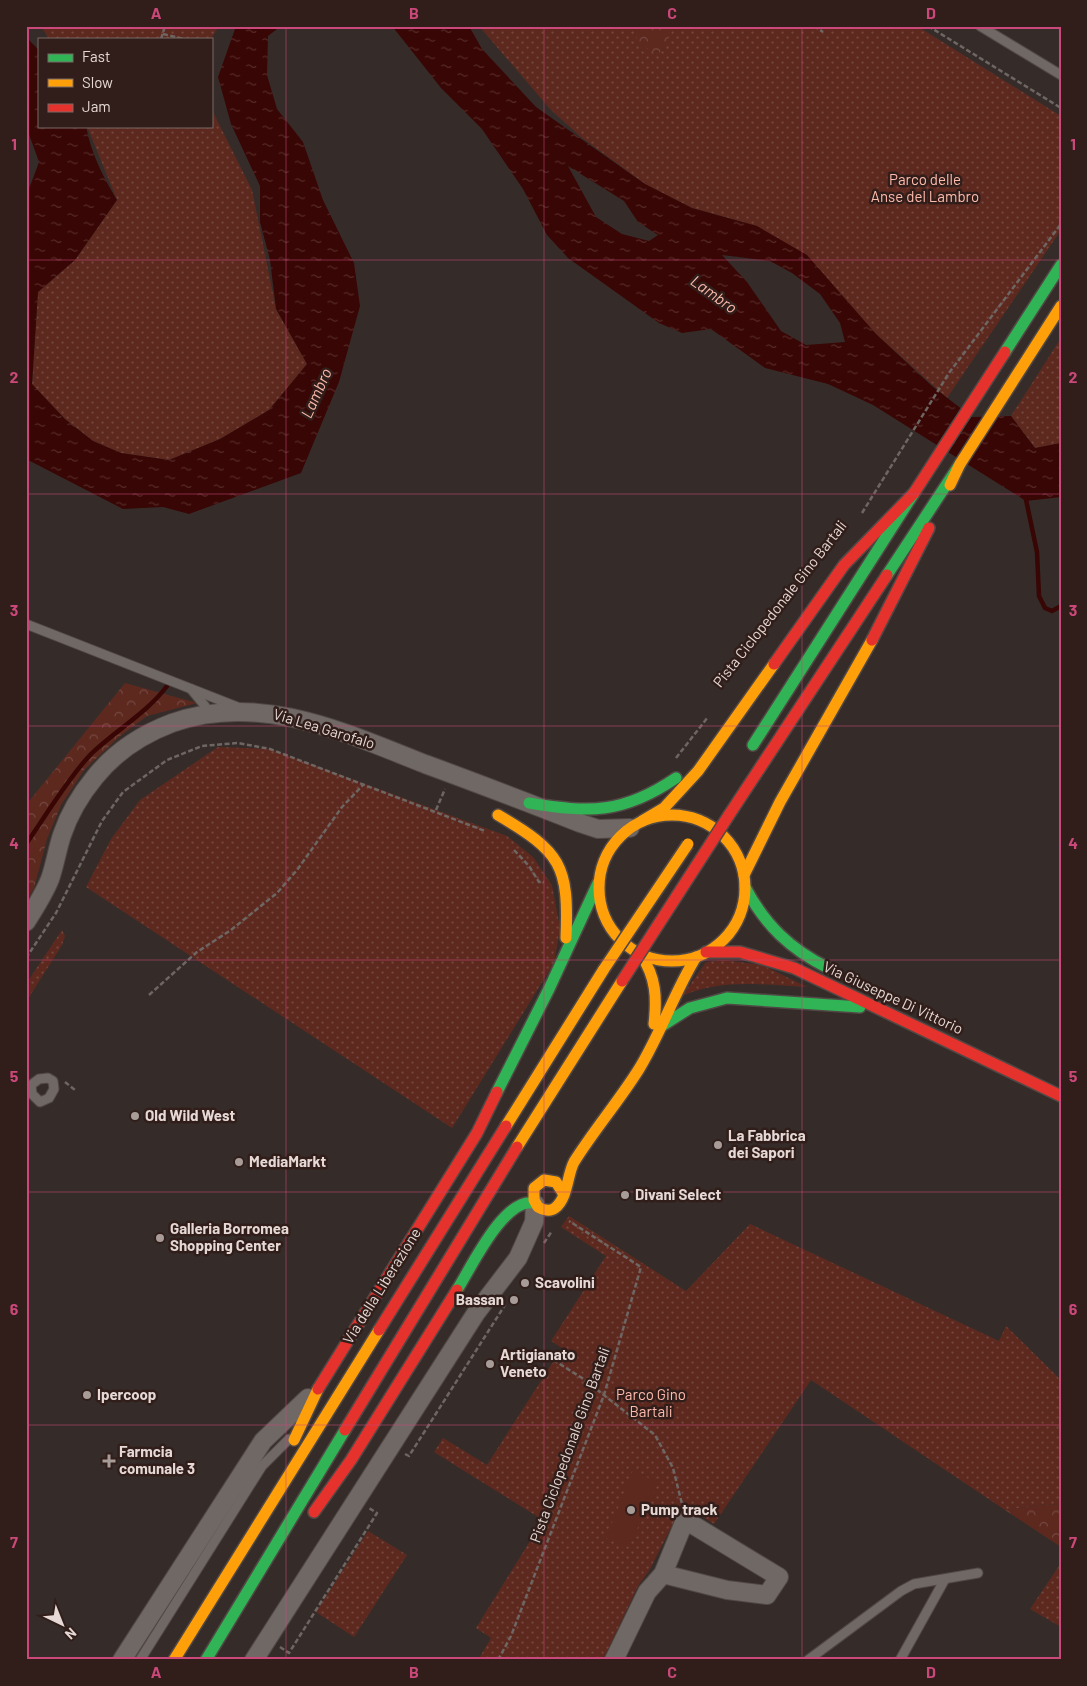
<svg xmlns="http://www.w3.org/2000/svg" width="1087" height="1686" font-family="Barlow,sans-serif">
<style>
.green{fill:url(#green-dots)}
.forest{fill:url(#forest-crowns)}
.pitch{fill:#5d291f}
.water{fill:url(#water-ripples);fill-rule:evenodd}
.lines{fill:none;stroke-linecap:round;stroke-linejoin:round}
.stream{stroke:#380604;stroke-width:4.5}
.lane-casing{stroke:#514845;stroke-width:11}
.street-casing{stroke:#514845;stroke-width:20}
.fast-casing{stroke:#514845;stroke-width:14}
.slow-casing{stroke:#514845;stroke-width:14}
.jam-casing{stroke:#514845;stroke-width:14}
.path{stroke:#6d6663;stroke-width:2.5;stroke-dasharray:5 2.5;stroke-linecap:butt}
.lane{stroke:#706865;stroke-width:9}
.street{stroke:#706865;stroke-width:18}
.fast{stroke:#30b455;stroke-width:11}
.slow{stroke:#ff9f0a;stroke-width:11}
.jam{stroke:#e5322d;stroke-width:11}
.slow-bridge-casing{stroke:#514845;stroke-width:14;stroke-linecap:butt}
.jam-bridge-casing{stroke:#514845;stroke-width:14;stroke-linecap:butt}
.slow-bridge{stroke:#ff9f0a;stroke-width:11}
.jam-bridge{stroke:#e5322d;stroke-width:11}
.grid{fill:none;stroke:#cb487a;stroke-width:1;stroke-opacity:0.55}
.poi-dot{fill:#a89c99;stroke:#311e1a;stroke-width:2}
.labels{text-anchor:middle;stroke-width:5;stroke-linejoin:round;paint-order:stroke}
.park-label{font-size:15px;fill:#febaab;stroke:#311e1a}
.street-label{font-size:15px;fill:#e6d9d5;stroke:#311e1a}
.poi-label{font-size:15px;font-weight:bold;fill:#e6d9d5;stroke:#311e1a;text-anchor:start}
.water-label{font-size:16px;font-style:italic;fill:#fcb8a9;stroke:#311e1a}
.neatline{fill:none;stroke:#cb487a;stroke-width:2}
.grid-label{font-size:16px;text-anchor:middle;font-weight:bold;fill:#cb487a}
</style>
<defs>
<pattern id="green-dots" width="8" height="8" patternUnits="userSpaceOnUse" patternTransform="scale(1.25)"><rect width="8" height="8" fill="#5d291f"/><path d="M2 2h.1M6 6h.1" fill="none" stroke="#74473f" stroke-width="1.8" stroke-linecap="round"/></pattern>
<pattern id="forest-crowns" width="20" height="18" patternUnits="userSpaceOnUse" patternTransform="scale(1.25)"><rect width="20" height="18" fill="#5d291f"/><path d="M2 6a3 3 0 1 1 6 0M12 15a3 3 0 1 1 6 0" fill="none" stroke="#74473f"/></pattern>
<pattern id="water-ripples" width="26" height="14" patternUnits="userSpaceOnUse" patternTransform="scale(1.25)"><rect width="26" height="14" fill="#380604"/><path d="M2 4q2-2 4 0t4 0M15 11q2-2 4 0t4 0" fill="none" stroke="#552a28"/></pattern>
</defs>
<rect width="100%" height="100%" fill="#352c29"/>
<g class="green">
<polygon points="41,26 219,26 211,39 49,39"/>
<polygon points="479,26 917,26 1061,116 1061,230 947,398 876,334 852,308 757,226 692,208 645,184 581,137 551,110"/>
<polygon points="211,108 252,190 276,309 307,364 269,410 220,439 169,460 121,453 93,441 65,419 32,385 38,292 75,260 117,200 87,126 211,126"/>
<polygon points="1061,338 1061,443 1035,448 1011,416"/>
<polygon points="218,747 270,749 507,836 533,857 552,885 560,928 554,963 452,1128 86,887 111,839 140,800"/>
<polygon points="62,930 65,936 62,945 26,1002 26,984"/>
<path d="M724,960L762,965L807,987C763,985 723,978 682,996L706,962Z"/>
<polygon points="569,1216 686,1291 750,1224 999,1341 1006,1326 1061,1380 1061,1505 1046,1504 1005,1510 811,1380 714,1524 683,1504 649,1571 638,1586 603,1660 478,1660 491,1638 476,1628 543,1520 434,1452 443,1438 487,1465 562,1348 551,1341 606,1256 561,1227"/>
<polygon points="368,1531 407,1555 354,1637 316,1612"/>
<polygon points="1061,1563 1061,1627 1030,1609"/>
</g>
<g class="forest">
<polygon points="637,26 675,26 658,56 637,41"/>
<polygon points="125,683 197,703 147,716 120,736 84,770 61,805 47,839 34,888 26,902 26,805"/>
<polygon points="1046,1504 1061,1505 1061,1547 1005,1510"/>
</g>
<polygon class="pitch" points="633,1470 658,1483 629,1547 606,1538"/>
<g class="water">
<path d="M236,26H281L268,36L267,75L277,109L303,142L323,200L354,263L360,306L339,382L301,473L189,514L163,507L123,509L28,460L26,453V197L39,162L26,126V37L39,50V126H86C91,153 103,177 117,200L75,260L38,292L32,384L65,419L93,441L121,453L169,460L220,439L269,410L307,364L276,309L270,260L260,222V186L231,124L218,77Z"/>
<path d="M392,26H469L482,49L536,107L645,184L692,208L757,226L807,255L876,334L932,386L972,417L1011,416L1035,448L1061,443V497L1026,501L873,405L828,384L765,368L711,329L682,333L659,323L568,258L547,235L523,189L482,129L441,88ZM568,166L624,201L638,222L658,235L649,241L622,234L596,217ZM722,255L770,261L792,273L820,294L840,323L845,342L806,345L781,331L747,282Z"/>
</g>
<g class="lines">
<g class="stream">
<polyline points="1025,495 1037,552 1039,596 1045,608 1052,611 1061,606"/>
<path d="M26,844C45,817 68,778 91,754C116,730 147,713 167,686"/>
</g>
<defs>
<g id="lane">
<polyline points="980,26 1061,75"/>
<polyline points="26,624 240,708"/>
<polyline points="191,689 205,706 207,714"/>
<polygon points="48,1078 53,1081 54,1089 49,1098 40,1102 32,1094 31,1085 39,1079"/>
<polyline points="140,1660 262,1466 289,1439"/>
<polyline points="808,1660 901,1591 914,1584 978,1573"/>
<polyline points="900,1660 945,1579"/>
</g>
<g id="street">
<path d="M26,922C35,908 44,894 50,879C55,865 57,850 62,835C69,814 81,794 95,777C115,752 143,734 172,723C259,692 344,732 425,764C477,783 529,803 580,823L598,829L630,828"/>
<polyline points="122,1660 263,1441 308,1398"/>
<polyline points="254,1660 476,1313 518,1258 534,1222 535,1204"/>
<polyline points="614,1660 647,1592 663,1574 685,1520 779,1577 767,1595 727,1590 663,1574"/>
</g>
<g id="fast">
<polyline points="1005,352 1061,265"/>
<polyline points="887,575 960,464"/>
<polyline points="753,745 914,493"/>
<path d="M529,803C590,813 623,814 676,778"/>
<path d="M745,887C765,925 790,949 828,968"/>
<polyline points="660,1027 690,1008 727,998 860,1007"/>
<polyline points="497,1092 549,989 598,883"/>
<path d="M457,1290C471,1268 504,1197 534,1203"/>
<polyline points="206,1660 345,1430"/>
</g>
<g id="slow">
<polyline points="950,485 960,464 1061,306"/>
<circle cx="672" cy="888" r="73"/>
<path d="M498,815C561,852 569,865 566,938"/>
<polyline points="642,821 664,808 698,771 774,664"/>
<polyline points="744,875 780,802 872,640"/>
<path d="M641,955C656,977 657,998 654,1024"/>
<polyline points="506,1126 604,969"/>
<polyline points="517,1147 622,981"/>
<path d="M563,1193L556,1182L544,1180L534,1188V1200L538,1207C543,1210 550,1212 555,1208C568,1198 567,1175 574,1162C594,1130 619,1101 639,1069C661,1033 674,993 696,957"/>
<polyline points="294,1440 318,1389"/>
<polyline points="174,1660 379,1330"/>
</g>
<g id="jam">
<polyline points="872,640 929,528"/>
<polyline points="774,664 844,565 914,493 1005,352"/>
<polyline points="729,815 887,575"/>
<polyline points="706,952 740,952 794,968 1061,1096"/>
<polyline points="379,1330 506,1126"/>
<polyline points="318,1389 477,1133 497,1092"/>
<polyline points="345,1430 517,1147"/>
<polyline points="314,1512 351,1460 457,1290"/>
</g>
</defs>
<use href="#lane" class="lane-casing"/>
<use href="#street" class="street-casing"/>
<use href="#fast" class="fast-casing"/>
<use href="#slow" class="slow-casing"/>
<use href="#jam" class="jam-casing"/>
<g class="path">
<polyline points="814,26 823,32"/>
<polyline points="928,26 1061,108"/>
<polyline points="163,34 184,39"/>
<polyline points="161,39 165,26"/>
<polyline points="862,513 949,373 1061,224"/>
<polyline points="676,758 708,717"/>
<polyline points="436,810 445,789"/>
<polyline points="514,850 529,866 539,882 544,882"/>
<polyline points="26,958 56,913 102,821 123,792 167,760 202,746 238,743 270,749 485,831"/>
<polyline points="149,995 197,952 231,930 277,893 297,870 342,807 364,784"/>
<polyline points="65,1082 75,1090"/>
<polyline points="544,1243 552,1231"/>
<polyline points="547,1356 582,1378 655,1435 673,1468 682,1504"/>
<polyline points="405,1454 409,1456 505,1305"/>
<polyline points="280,1647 289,1653 377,1513 369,1508"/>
<polyline points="498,1660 511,1636 604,1395 641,1267 569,1221"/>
</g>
<use href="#lane" class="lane"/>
<use href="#street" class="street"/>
<use href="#fast" class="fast"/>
<use href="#slow" class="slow"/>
<use href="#jam" class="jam"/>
<defs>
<polyline id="slow-bridge" points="604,969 688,844"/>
<polyline id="jam-bridge" points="622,981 729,815"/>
</defs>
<use href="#slow-bridge" class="slow-bridge-casing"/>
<use href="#jam-bridge" class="jam-bridge-casing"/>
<use href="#slow-bridge" class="slow-bridge"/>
<use href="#jam-bridge" class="jam-bridge"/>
</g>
<path class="grid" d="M286,26V1660M544,26V1660M802,26V1660M26,260H1061M26,494H1061M26,726H1061M26,960H1061M26,1192H1061M26,1425H1061"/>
<g class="poi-dot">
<circle cx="135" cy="1116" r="5"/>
<circle cx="718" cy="1145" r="5"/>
<circle cx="239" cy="1162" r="5"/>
<circle cx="625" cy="1195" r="5"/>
<circle cx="160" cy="1238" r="5"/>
<circle cx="525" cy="1283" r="5"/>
<circle cx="514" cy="1300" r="5"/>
<circle cx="490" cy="1364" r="5"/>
<circle cx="87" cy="1395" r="5"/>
<path d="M106.5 1453.5h5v5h5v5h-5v5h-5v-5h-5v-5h5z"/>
<circle cx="631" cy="1510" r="5"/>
</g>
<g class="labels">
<g class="park-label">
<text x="925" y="185">Parco delle<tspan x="925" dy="17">Anse del Lambro</tspan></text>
<text x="651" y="1400">Parco Gino<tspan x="651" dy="17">Bartali</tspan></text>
</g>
<g class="street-label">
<text transform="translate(780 604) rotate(-52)" y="5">Pista Ciclopedonale Gino Bartali</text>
<text transform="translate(324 729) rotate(17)" y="5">Via Lea Garofalo</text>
<text transform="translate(893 998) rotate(25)" y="5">Via Giuseppe Di Vittorio</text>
<text transform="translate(382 1286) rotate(-58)" y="5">Via della Liberazione</text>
<text transform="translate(570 1445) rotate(-70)" y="5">Pista Ciclopedonale Gino Bartali</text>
</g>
<g class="poi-label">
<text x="145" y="1121">Old Wild West</text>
<text x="728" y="1141">La Fabbrica<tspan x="728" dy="17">dei Sapori</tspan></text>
<text x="249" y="1167">MediaMarkt</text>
<text x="635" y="1200">Divani Select</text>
<text x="170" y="1234">Galleria Borromea<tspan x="170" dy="17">Shopping Center</tspan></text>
<text x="535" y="1288">Scavolini</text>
<text x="504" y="1305" text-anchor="end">Bassan</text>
<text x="500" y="1360">Artigianato<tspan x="500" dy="17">Veneto</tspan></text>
<text x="97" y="1400">Ipercoop</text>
<text x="119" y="1457">Farmcia<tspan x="119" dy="17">comunale 3</tspan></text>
<text x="641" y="1515">Pump track</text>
</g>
<g class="water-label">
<text transform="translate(714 294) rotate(36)" y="6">Lambro</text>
<text transform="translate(316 393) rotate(-66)" y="6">Lambro</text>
</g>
</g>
<rect width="1087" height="1686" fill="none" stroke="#311e1a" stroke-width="55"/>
<rect x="38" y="38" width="175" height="90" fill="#311e1a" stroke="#796965"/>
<rect x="48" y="54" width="25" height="8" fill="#30b455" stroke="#796965"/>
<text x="82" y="62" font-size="15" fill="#e6d9d5">Fast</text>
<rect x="48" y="79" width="25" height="8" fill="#ff9f0a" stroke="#796965"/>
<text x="82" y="88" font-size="15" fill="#e6d9d5">Slow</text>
<rect x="48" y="104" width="25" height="8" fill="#e5322d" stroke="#796965"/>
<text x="82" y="112" font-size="15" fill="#e6d9d5">Jam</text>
<g transform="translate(62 1624) rotate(137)" stroke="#311e1a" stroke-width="4" paint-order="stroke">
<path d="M0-4L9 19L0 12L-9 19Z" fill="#e6d9d5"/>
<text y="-8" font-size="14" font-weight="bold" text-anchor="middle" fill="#e6d9d5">N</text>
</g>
<rect x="28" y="28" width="1032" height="1630" class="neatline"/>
<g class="grid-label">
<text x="156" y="19">A</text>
<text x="414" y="19">B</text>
<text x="672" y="19">C</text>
<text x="931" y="19">D</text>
<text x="14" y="150">1</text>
<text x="1073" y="150">1</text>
<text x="14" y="383">2</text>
<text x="1073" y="383">2</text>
<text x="14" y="616">3</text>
<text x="1073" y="616">3</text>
<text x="14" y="849">4</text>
<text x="1073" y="849">4</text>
<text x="14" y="1082">5</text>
<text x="1073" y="1082">5</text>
<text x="14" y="1315">6</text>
<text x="1073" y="1315">6</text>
<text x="14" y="1548">7</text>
<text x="1073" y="1548">7</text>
<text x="156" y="1678">A</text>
<text x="414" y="1678">B</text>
<text x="672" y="1678">C</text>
<text x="931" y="1678">D</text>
</g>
</svg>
